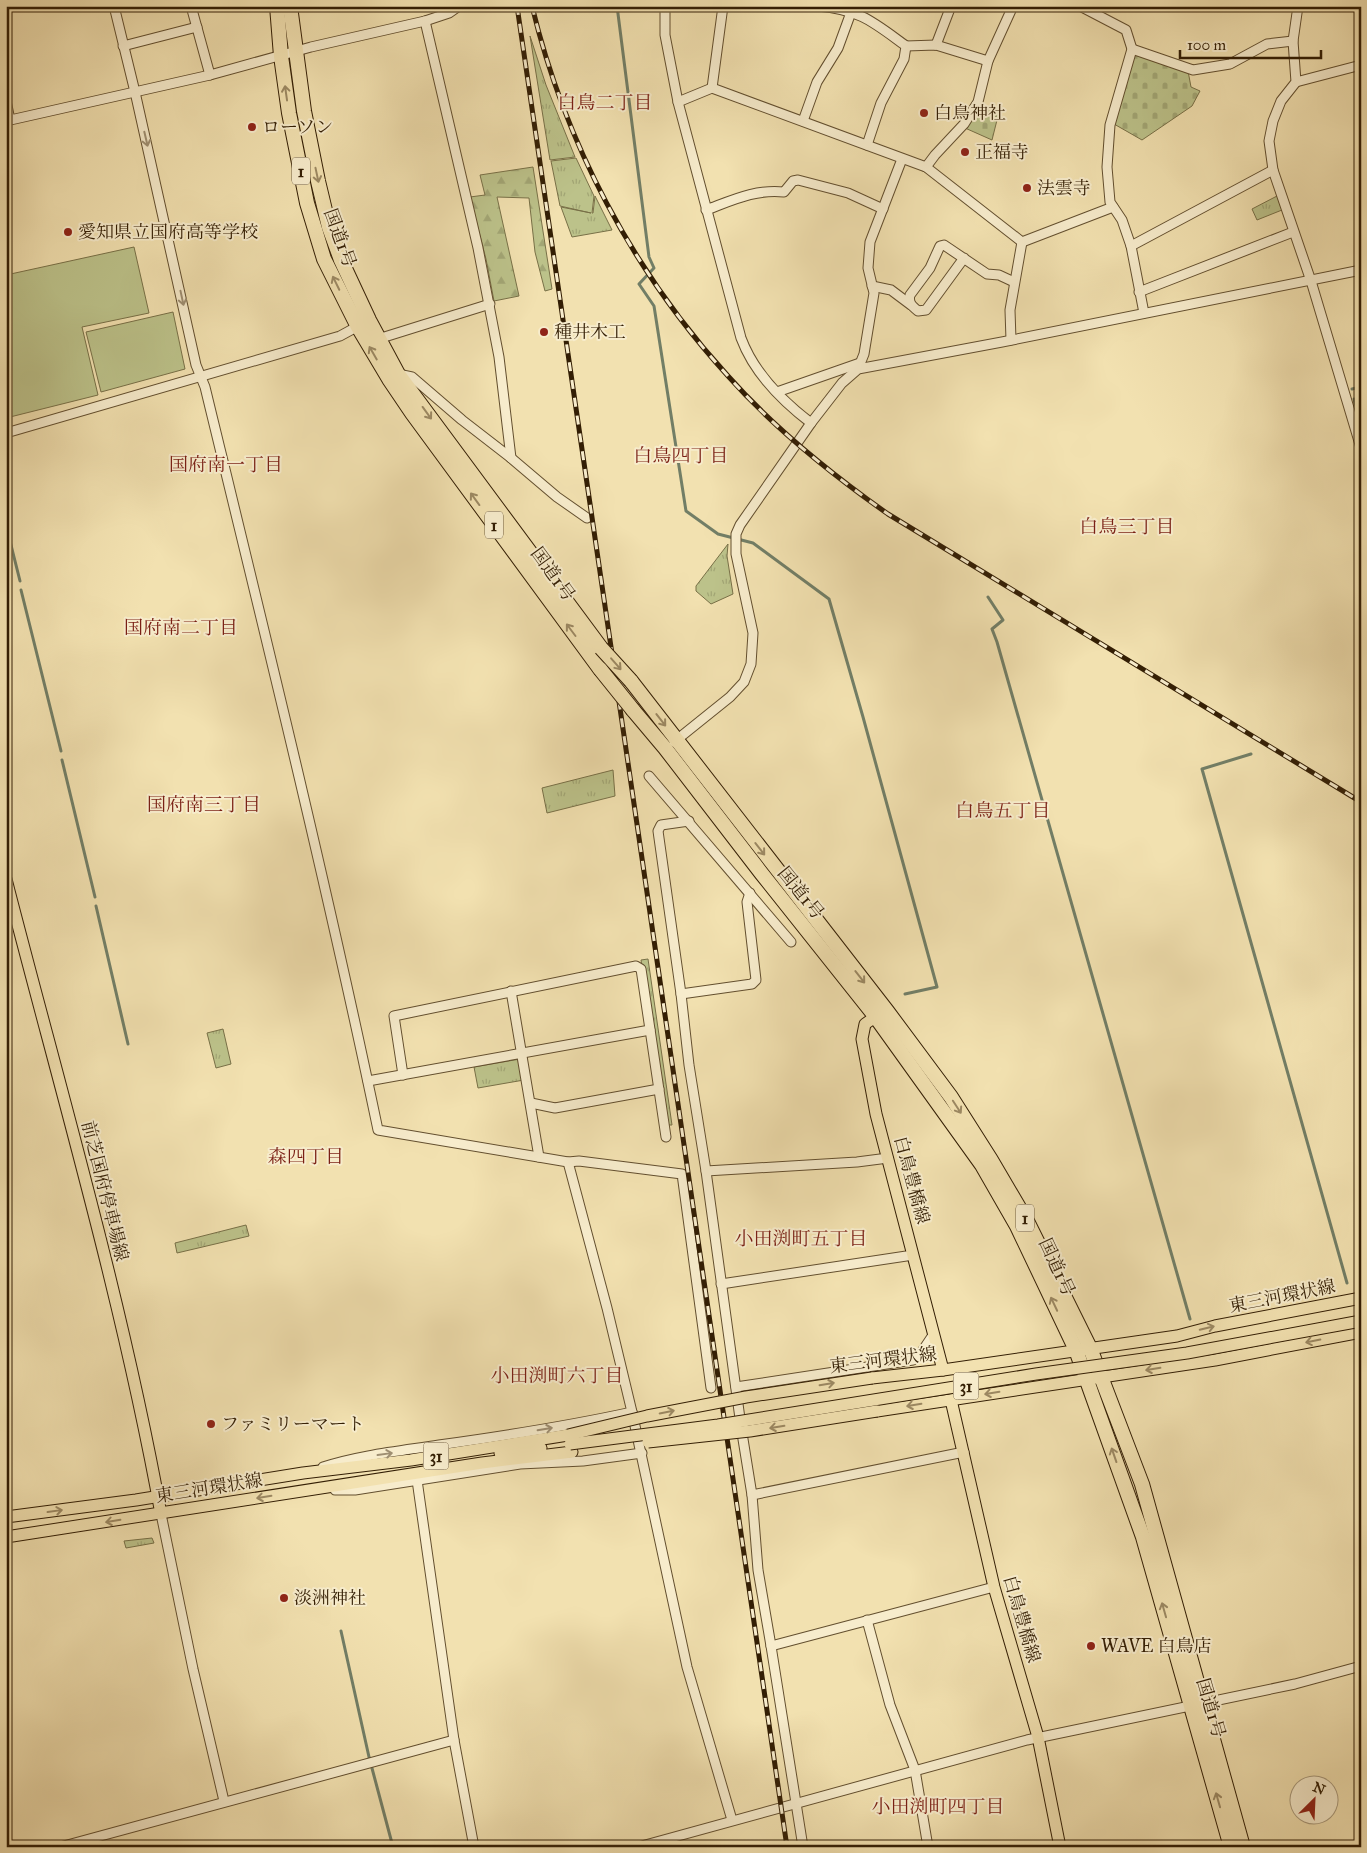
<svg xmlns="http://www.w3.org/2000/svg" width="1367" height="1853" font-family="'IM FELL Great Primer','Noto Serif JP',serif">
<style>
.grass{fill:url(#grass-tufts);stroke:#787047}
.forest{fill:url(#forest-firs);stroke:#787047}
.cemetery{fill:url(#cemetery-stones);stroke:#787047}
.garden{fill:#bcc28a;stroke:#787047}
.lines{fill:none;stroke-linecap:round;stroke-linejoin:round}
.stream{stroke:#727e66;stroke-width:3}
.minor-casing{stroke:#634f2f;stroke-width:11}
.major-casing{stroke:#331e04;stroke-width:13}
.highway-casing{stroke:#331e04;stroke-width:16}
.minor{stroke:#f7eccc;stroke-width:9}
.major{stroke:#f2e1b0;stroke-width:11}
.highway{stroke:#f2e1b0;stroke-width:14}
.rail-casing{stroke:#331e04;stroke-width:5}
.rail{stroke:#f7eccc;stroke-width:3;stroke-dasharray:9;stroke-linecap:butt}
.major-bridge-casing{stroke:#331e04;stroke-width:13;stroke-linecap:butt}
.highway-bridge-casing{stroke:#331e04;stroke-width:16;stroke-linecap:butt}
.major-bridge{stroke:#f2e1b0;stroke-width:11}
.highway-bridge{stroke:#f2e1b0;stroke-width:14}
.oneway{stroke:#9c8963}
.oneway2{stroke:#9f8f72}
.poi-dot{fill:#8f2418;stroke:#f7eccc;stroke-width:2}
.labels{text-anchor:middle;stroke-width:4;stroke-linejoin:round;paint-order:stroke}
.shield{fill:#f7eccc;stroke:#6e5c40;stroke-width:1}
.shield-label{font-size:16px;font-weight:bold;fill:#331e04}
.poi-label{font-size:18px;fill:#331e04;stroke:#f7eccc;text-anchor:start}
.street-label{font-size:18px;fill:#331e04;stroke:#f7eccc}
.neighbourhood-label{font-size:19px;fill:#7a1f14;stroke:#f7eccc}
</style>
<defs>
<pattern id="grass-tufts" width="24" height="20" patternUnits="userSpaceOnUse" patternTransform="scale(1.25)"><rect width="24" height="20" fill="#bcc28a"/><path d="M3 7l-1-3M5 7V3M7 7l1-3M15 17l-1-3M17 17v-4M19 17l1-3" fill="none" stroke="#a2a675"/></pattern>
<pattern id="forest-firs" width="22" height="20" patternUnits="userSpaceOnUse" patternTransform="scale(1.25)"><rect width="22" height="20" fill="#bcc28a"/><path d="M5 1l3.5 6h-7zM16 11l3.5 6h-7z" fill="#a2a675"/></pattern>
<pattern id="cemetery-stones" width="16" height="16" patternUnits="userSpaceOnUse" patternTransform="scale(1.25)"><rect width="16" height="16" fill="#bcc28a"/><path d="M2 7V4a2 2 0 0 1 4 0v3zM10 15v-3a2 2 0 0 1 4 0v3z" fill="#a2a675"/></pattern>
</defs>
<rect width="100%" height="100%" fill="#f2e1b0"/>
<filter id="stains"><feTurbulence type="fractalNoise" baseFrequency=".004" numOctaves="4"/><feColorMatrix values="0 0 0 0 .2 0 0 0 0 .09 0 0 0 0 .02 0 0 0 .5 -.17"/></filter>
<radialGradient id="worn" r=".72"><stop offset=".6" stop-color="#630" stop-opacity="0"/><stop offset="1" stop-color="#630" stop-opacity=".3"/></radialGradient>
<g class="grass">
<polygon points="530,36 546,85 575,157 550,160"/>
<polygon points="576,158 594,196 592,213 593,213 595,196 612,230 572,237 561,207 591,213 560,206 551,161"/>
<polygon points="1277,196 1282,210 1257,220 1252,209"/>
<polygon points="728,544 727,556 733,594 711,604 696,591 696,586"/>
<polygon points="613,770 615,796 547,813 542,788"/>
<polygon points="648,959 672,1125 666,1125 641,960"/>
<polygon points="223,1029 231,1064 216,1068 207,1033"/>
<polygon points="520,1059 524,1080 478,1088 474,1067"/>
<polygon points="246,1225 249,1236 177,1253 175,1243"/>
<polygon points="152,1538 154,1543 126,1548 124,1541"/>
</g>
<polygon class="forest" points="533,167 552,289 545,291 535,252 529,198 497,197 519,296 494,301 486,259 470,197 485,195 480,175"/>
<g class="cemetery">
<polygon points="1134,53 1188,71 1191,87 1200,91 1192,106 1142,140 1114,124"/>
<polygon points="981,104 999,112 992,140 965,128"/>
</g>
<g class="garden">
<polygon points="134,247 149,313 82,327 98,395 6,418 6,275"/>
<polygon points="173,312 185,369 101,392 86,332"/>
</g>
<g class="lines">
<g class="stream">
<polyline points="617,6 649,257 654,268 639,284 654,306 686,511 718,534 753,543 829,599 863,717 937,987 905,994"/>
<polyline points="1352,389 1361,387"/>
<polyline points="1354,399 1361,423"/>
<polyline points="6,525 20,581"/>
<polyline points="21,590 61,751"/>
<polyline points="988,597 1003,620 992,629 997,642 1190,1319"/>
<polyline points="1251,754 1202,769 1347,1283"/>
<polyline points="62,760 95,897"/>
<polyline points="96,906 128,1044"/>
<polyline points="341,1631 369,1757 393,1847"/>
</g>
<defs>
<g id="minor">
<path d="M114,6L135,92L196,365L205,387C265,634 326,881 378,1130L568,1162L579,1161L682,1174L711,1388"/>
<polyline points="191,6 210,75"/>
<path d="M665,6V35L678,102L741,338C754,373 782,401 811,423"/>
<path d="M818,6C861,10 873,22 906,46L904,59L881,103L867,145"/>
<polyline points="1080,6 1126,30 1132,49 1110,125 1107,167 1110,202 1122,220 1131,246 1144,313"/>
<polyline points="1298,6 1293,41 1296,82 1281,101 1273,121 1269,141 1273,170 1311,281 1361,448"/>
<polyline points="425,21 478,248 499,357 511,458"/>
<polyline points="936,45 951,6"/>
<polyline points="123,46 197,27"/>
<polyline points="906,46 936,45 988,61"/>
<polyline points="1132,49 1193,70 1230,64 1267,44 1293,41"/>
<polyline points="1296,82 1361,65"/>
<polyline points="712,88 723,6"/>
<polyline points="6,101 10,120"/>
<polyline points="678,102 712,88 926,167 1022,242"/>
<polyline points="6,121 210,75 311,47 425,21 449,13 459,6"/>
<polyline points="803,121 817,82 838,48 853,7"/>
<polyline points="926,167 935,155 964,124 978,102 988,61 1013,6"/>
<path d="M706,210C733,200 755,189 784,192L793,181L798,180L848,193L883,209"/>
<polyline points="1022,242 1113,207"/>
<polyline points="1131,246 1273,170"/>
<path d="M964,258L926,310L918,311C912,306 908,303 910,295L930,268L940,246L944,245L987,274L999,275L1014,282"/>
<polyline points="872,286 891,290 911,305"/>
<polyline points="1139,292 1293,232"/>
<polyline points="378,339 490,304"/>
<polyline points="1011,340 1010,310 1022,242"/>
<polyline points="858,369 864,354 874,293 868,268 870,242 902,159"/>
<polyline points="398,374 412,377 462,420 511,458 557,497 587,518"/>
<polyline points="777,392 860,363"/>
<polyline points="6,433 340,336 362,324"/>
<polyline points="674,742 730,697 744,682 751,664 753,633 736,554 736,534 740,525 811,423 842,383 858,369 1002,342 1361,270"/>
<polyline points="649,776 791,942"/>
<polyline points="689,821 661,825 658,831 681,994 689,1065 706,1171 742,1433 752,1495 964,1452"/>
<polyline points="511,991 539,1157"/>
<polyline points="681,994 752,984 756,980 747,902 750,893"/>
<polyline points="403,1075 394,1016 636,966 641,969 666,1137"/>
<polyline points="368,1081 650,1030"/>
<polyline points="531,1103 555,1108 659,1089"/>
<polyline points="568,1162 607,1308 632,1412 687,1667 732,1820"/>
<polyline points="706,1171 857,1162 888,1158"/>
<polyline points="721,1284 913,1255"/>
<polyline points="736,1387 913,1360 919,1356 933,1335"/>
<path d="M323,1467C360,1455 400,1451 439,1445C504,1436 568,1426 632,1412"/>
<polyline points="417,1480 454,1740 474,1847"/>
<polyline points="335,1490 355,1490 520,1464 583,1461 642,1453"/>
<polyline points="752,1495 758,1570 771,1646 994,1587"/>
<polyline points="161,1514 193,1669 224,1801"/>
<polyline points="867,1620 890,1705 915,1770 928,1847"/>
<polyline points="771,1646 803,1847"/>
<polyline points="60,1847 454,1740"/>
<polyline points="638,1847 1027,1740 1295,1684 1361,1666"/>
</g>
<g id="major">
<path d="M6,879C60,1089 122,1299 161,1514"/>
<polyline points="881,1013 865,1024 862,1039 876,1114 943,1370"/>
<polyline points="872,1378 943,1370 1177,1336 1215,1326 1361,1298"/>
<polyline points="951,1400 994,1587 1038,1737 1060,1847"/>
<polyline points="877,1411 1215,1360 1361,1332"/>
<polyline points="500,1453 541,1448"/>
<polyline points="6,1517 136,1500 303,1473 411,1460 568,1435"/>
<polyline points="6,1537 482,1463 572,1452"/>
</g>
<g id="highway">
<polyline points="277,6 281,56 289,113 307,203 324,259 358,327 389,379 412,413 600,669"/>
<polyline points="290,6 304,111 318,181 329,227 341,260 369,320 398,374 601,648"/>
<polyline points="631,681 887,1011 951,1097 991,1160 1028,1223 1090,1348 1142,1484 1243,1847"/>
<polyline points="633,710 665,748 762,874 875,1016 982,1165 1017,1226 1076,1350 1143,1537 1231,1847"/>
</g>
</defs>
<use href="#minor" class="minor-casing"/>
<use href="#major" class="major-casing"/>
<use href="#highway" class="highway-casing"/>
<use href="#minor" class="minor"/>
<use href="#major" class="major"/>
<use href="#highway" class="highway"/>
<defs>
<g id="rail">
<polyline points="517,6 787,1847"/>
<path d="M532,6C565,143 633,272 728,376C775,429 830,473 888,514L1361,802"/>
</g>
</defs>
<use href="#rail" class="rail-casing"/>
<use href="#rail" class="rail"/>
<defs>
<g id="major-bridge">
<polyline points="568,1435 647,1416 746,1397 872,1378"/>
<polyline points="648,1442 750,1431 877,1411"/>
<polyline points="570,1444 718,1425 1036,1374 1187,1353 1361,1321"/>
</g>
<g id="highway-bridge">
<polyline points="601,648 631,681"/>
<polyline points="600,669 633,710"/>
</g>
</defs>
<use href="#major-bridge" class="major-bridge-casing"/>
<use href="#highway-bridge" class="highway-bridge-casing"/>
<use href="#major-bridge" class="major-bridge"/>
<use href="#highway-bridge" class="highway-bridge"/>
</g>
<defs><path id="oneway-shaft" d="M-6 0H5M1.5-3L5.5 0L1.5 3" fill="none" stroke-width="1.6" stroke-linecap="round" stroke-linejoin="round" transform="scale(1.25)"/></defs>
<g class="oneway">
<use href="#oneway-shaft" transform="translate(286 93) rotate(-98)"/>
<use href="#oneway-shaft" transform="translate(317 175) rotate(78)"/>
<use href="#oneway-shaft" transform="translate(336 283) rotate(-116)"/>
<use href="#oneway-shaft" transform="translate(373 353) rotate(-120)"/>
<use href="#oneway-shaft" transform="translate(427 413) rotate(54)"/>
<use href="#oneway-shaft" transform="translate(475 499) rotate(-126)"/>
<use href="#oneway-shaft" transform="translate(571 630) rotate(-127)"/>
<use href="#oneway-shaft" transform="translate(616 664) rotate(49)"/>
<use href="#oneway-shaft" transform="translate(661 720) rotate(52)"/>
<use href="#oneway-shaft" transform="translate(760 849) rotate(52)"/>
<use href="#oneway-shaft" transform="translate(860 977) rotate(52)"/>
<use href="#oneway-shaft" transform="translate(957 1107) rotate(57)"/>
<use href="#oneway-shaft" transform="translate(1054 1304) rotate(-115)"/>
<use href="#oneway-shaft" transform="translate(1207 1328) rotate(-14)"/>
<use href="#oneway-shaft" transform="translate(1313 1341) rotate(169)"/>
<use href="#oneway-shaft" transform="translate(1153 1369) rotate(171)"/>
<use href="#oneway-shaft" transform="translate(827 1384) rotate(-9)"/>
<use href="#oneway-shaft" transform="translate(992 1393) rotate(171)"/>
<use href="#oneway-shaft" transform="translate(914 1405) rotate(171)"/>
<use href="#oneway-shaft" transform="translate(667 1412) rotate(-11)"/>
<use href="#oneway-shaft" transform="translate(777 1427) rotate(171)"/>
<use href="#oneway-shaft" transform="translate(1114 1455) rotate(-109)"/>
<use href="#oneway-shaft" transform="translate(264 1497) rotate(171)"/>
<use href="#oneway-shaft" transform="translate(55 1511) rotate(-8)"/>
<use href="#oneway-shaft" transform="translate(113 1521) rotate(171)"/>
<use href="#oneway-shaft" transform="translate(1164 1610) rotate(-106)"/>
<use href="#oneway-shaft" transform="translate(1218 1800) rotate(-106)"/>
</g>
<g class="oneway2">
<use href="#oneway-shaft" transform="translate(146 139) rotate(77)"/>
<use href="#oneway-shaft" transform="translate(182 298) rotate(78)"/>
<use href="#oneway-shaft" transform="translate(545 1429) rotate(-9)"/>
<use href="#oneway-shaft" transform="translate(385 1454) rotate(-8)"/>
</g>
<g class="poi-dot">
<circle cx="924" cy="113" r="5"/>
<circle cx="252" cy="127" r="5"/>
<circle cx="965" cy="152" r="5"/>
<circle cx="1027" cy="188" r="5"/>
<circle cx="68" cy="232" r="5"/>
<circle cx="544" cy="332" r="5"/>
<circle cx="211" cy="1424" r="5"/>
<circle cx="284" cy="1598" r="5"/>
<circle cx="1091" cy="1646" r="5"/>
</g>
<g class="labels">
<g class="shield">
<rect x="292" y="157.5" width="18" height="27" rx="4"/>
<rect x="485" y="511.5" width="18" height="27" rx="4"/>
<rect x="1016" y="1204.5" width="18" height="27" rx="4"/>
<rect x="953.5" y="1372.5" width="25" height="27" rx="4"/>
<rect x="423.5" y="1442.5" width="25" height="27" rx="4"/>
</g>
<g class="shield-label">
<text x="301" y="177">1</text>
<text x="494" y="531">1</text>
<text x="1025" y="1224">1</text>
<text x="966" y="1392">31</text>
<text x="436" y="1462">31</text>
</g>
<g class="poi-label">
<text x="934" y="119">白鳥神社</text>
<text x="262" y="133">ローソン</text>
<text x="975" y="158">正福寺</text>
<text x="1037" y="194">法雲寺</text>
<text x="78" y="238">愛知県立国府高等学校</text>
<text x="554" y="338">種井木工</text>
<text x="221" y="1430">ファミリーマート</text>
<text x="294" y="1604">淡洲神社</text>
<text x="1101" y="1652">WAVE 白鳥店</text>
</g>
<g class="street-label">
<text transform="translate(340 238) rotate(70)" y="6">国道1号</text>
<text transform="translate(553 574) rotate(54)" y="6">国道1号</text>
<text transform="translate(801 893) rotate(51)" y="6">国道1号</text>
<text transform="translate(912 1180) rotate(75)" y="6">白鳥豊橋線</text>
<text transform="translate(105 1191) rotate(76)" y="6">前芝国府停車場線</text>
<text transform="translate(1057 1267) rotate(65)" y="6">国道1号</text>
<text transform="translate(1282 1296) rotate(-11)" y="6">東三河環状線</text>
<text transform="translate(883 1360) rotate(-7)" y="6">東三河環状線</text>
<text transform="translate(209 1488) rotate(-9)" y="6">東三河環状線</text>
<text transform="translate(1022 1619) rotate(74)" y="6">白鳥豊橋線</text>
<text transform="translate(1211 1708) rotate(74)" y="6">国道1号</text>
</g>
<g class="neighbourhood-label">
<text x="605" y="109">白鳥二丁目</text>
<text x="681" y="462">白鳥四丁目</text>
<text x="226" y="471">国府南一丁目</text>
<text x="1127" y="533">白鳥三丁目</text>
<text x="181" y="634">国府南二丁目</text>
<text x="204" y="811">国府南三丁目</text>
<text x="1003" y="817">白鳥五丁目</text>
<text x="306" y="1163">森四丁目</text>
<text x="801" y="1245">小田渕町五丁目</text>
<text x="557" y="1382">小田渕町六丁目</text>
<text x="938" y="1813">小田渕町四丁目</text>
</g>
</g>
<rect width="1367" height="1853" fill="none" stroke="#f2e1b0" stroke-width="25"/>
<rect x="8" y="8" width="1352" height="1838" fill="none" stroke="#331e04" stroke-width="2.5"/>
<rect x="12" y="12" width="1342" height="1828" fill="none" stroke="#331e04"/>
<g transform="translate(1314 1800) rotate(24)"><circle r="24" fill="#f7eccc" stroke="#a99a7c"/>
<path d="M0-4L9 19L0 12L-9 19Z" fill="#8f2418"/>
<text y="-8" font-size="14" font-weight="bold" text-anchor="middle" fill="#331e04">N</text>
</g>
<path d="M1180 50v8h141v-8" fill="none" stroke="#331e04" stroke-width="2.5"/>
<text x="1187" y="50" font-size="15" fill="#331e04" stroke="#f7eccc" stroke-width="4" paint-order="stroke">100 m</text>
<rect width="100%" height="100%" filter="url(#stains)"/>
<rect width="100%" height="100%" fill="url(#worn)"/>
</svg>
